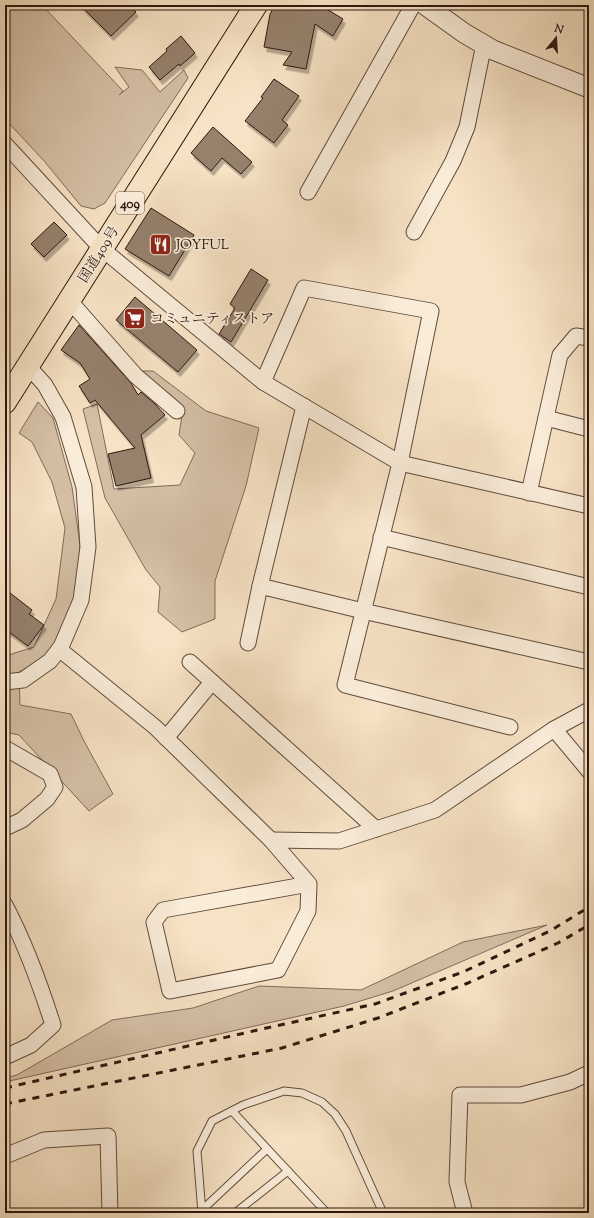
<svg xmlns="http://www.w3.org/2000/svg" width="594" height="1218" font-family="'Sorts Mill Goudy','Noto Serif JP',serif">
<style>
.green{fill:#d4bfa5;stroke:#816b5a}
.building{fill:#96816d;stroke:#2e170e;filter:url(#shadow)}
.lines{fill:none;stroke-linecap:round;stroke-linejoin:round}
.service-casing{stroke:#604a3c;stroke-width:9}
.minor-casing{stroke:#604a3c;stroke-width:17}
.tertiary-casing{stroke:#604a3c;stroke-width:21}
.trunk-casing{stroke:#2e170e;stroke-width:24}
.service{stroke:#f9ecd9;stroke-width:7}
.minor{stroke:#f9ecd9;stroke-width:15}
.tertiary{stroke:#f9ecd9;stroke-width:19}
.trunk{stroke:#f6e2c4;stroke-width:22}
.rail{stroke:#2e170e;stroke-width:3;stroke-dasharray:7 7;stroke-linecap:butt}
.labels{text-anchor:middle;stroke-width:3.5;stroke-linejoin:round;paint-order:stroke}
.shield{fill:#f9ecd9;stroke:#6b574b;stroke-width:1}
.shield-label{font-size:13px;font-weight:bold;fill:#2e170e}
.poi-label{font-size:14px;fill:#2e170e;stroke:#f9ecd9;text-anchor:start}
.street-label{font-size:14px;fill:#2e170e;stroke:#f9ecd9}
</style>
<defs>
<filter id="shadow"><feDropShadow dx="2.5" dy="4.5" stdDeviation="0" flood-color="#0004"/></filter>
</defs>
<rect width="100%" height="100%" fill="#f6e2c4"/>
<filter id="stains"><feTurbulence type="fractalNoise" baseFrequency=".005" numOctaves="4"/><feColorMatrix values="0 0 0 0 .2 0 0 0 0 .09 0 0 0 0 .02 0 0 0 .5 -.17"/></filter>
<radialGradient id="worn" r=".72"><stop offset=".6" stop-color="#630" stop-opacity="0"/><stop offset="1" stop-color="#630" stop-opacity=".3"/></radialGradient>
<g class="green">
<polygon points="5,5 42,5 123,91 119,95 129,87 115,67 142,70 160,92 184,70 188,78 105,203 94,209 81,206 45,162 5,119"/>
<polygon points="142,371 153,371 206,411 259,428 246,486 215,581 215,619 182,632 158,612 160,587 146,570 105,498 83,409 97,404 114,489 180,485 195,453 179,435 183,409"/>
<polygon points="38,402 53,418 72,487 80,545 78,579 72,605 59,636 48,656 19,672 20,705 71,714 84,741 113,794 89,811 19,735 5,732 5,656 34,647 56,599 65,528 52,482 32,442 19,433"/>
<polygon points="547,925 393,991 344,1006 5,1082 5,1078 17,1075 112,1020 193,1008 259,986 361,990 463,942"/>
</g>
<g class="building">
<polygon points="80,5 129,5 136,12 111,36"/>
<polygon points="275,5 320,5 343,19 333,36 315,24 306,69 283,65 292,52 264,47 270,14"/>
<polygon points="181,36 195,53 180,66 179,64 160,80 149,67 167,51 166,49"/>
<polygon points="274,79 299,96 282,120 288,125 274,143 245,121 263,98 261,97"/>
<polygon points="213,127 252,162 241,174 222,158 211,171 191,153"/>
<polygon points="151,208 194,235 169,276 125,249"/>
<polygon points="54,222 67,235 44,257 31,244"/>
<polygon points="251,269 268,280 231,342 219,334 235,308 230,304"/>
<polygon points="135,297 197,350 178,372 116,320"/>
<polygon points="79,325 131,383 138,395 141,392 155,404 165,415 141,435 151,478 116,486 108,454 135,448 95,400 90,403 79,386 90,379 80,363 61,350"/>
<polygon points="5,589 32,610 29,614 44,625 28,646 5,629"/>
</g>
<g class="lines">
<defs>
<g id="service">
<polyline points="232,1111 327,1213"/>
<polyline points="202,1210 267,1149"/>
<polyline points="202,1213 197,1151 212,1121 243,1105 284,1091 302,1093 322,1102 335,1114 346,1131 383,1213"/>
<polyline points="235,1213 288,1171"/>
</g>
<g id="minor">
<polyline points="5,144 101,248 263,382 400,463 589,506"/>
<polyline points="308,192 413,5"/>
<polyline points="414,232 453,161 467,127 484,44"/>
<polyline points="69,300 136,376 177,411"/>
<polyline points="263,382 304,288 431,311 400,463 345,685 510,727"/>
<polyline points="546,418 589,429"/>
<polyline points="529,493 560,355 576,336 589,338"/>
<polyline points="381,537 589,587"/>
<polyline points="260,586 304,406"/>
<polyline points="248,643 260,586 363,611 589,662"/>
<polyline points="59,649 155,727 271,840 309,884 308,911 278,970 170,991 154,922 163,910 309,884"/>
<polyline points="190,662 376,829"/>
<polyline points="5,682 23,680 50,661 61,647 81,600 88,547 84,487 63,417 45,385 28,366"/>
<polyline points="554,729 589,771"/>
<polyline points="166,738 212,682"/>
<polyline points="5,748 50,774 55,787 47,799 22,820 5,828"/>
<polyline points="271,840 339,841 435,810 554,729 589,710"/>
<path d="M5,905C25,943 40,984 53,1025L31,1045L5,1057"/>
<polyline points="5,1156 44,1140 108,1136 110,1213"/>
<polyline points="465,1213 457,1182 460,1095 521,1095 570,1082 589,1073"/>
</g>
<polyline id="tertiary" points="425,5 464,33 493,50 589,88"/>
<polyline id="trunk" points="5,402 256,5"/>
</defs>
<use href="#service" class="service-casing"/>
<use href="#minor" class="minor-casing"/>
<use href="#tertiary" class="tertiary-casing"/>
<use href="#trunk" class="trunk-casing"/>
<use href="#service" class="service"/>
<use href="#minor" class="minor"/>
<use href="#tertiary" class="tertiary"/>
<use href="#trunk" class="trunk"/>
<g class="rail">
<polyline points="5,1088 262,1029 375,1004 463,972 550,931 589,907"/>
<polyline points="5,1104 282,1048 378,1018 468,983 558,943 589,925"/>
</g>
</g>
<defs>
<symbol id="restaurant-square" viewBox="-11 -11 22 22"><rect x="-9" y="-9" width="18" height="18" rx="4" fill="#8f2418" stroke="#f9ecd9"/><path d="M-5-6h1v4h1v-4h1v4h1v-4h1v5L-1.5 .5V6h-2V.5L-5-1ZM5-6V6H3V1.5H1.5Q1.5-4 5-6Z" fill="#fff"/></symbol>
<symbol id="supermarket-square" viewBox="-11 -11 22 22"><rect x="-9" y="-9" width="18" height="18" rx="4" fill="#8f2418" stroke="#f9ecd9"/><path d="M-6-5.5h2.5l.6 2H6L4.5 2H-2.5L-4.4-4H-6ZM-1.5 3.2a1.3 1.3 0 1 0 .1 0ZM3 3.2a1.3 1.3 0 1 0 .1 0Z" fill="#fff"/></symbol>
</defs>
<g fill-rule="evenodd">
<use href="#restaurant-square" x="148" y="232" width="25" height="25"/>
<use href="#supermarket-square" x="122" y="306" width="25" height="25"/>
</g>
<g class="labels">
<rect class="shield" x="116" y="192" width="28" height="22" rx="3"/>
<g class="shield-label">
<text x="130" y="208">409</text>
</g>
<g class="poi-label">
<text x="176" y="249">JOYFUL</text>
<text x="150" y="323">コミュニティストア</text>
</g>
<g class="street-label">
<text transform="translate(98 254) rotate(-58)" y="5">国道409号</text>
</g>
</g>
<rect width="594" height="1218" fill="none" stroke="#f6e2c4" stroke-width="20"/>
<rect x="6" y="6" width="582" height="1206" fill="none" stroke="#2e170e" stroke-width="2"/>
<rect x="10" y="10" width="574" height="1198" fill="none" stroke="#2e170e"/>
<g transform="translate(556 38) rotate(18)" stroke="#f9ecd9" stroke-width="3" paint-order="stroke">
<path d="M0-3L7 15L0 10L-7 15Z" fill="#2e170e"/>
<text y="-6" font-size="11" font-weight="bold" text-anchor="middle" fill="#2e170e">N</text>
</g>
<rect width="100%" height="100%" filter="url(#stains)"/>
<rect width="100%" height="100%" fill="url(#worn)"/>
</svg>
